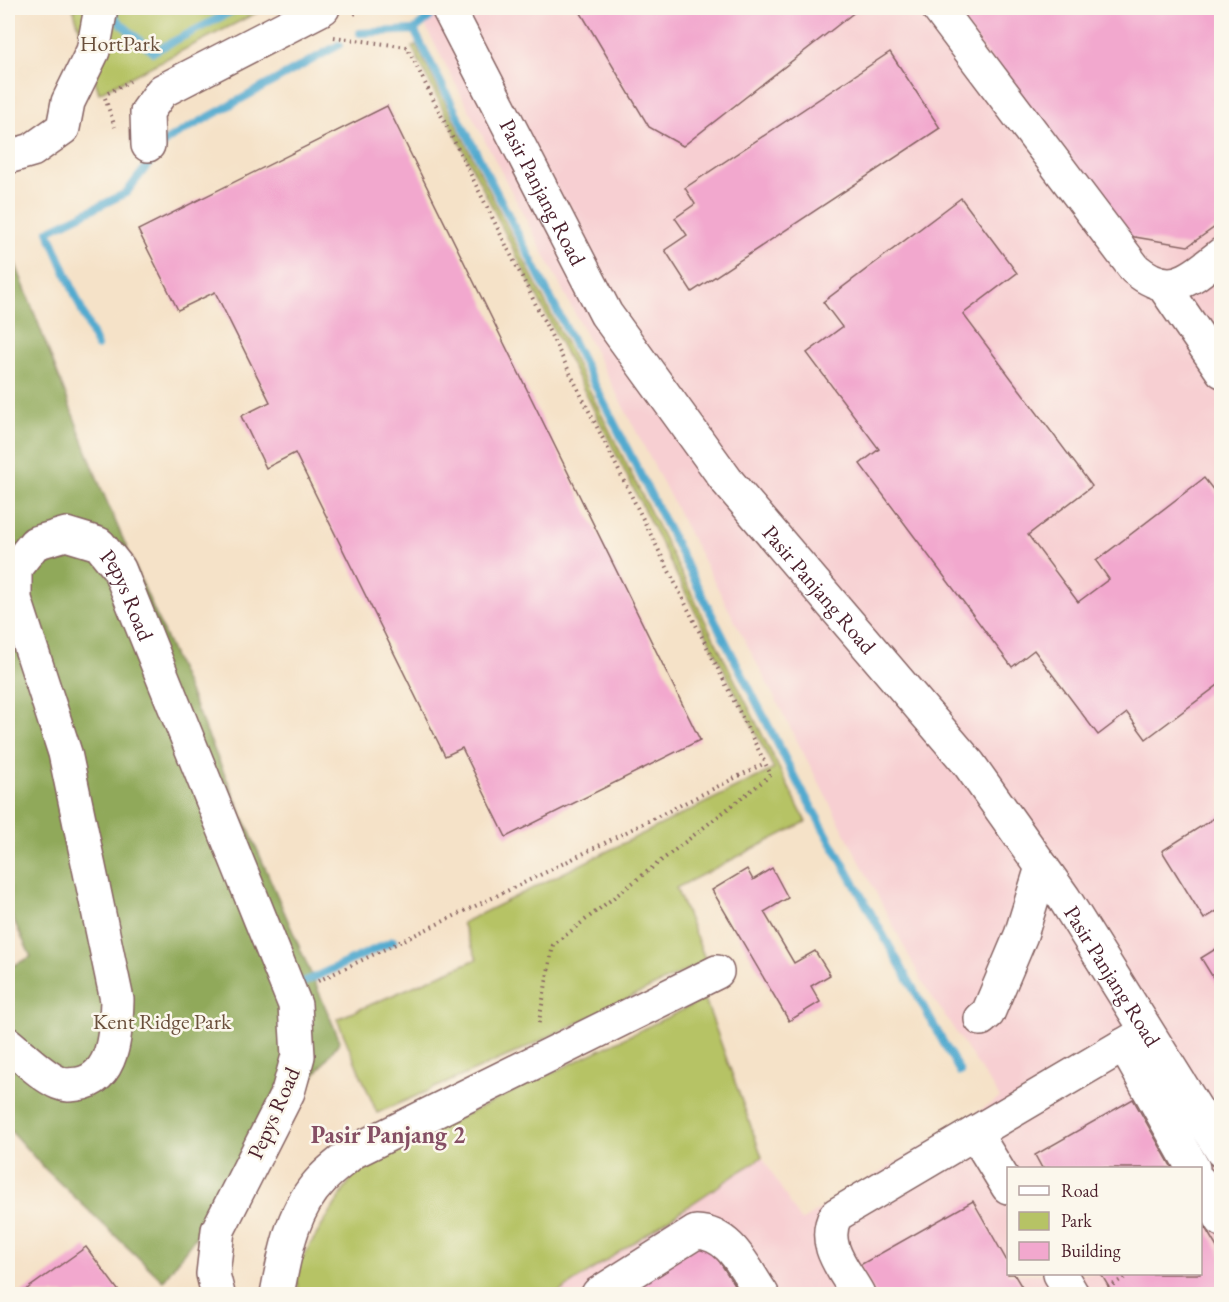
<svg xmlns="http://www.w3.org/2000/svg" width="1229" height="1302" font-family="'EB Garamond',serif">
<style>
.built{fill:#f7cfd2;fill-rule:evenodd}
.green{fill:#b6c365;stroke:#807148;stroke-width:1.5}
.forest{fill:#90a95a;stroke:#6d6442;stroke-width:1.5}
.lines{fill:none;stroke-linecap:round;stroke-linejoin:round}
.stream{stroke:#53aacf;stroke-width:8}
.building{fill:#f2a8ce}
.minor-casing{stroke:#866362;stroke-width:36}
.path{stroke:#866362;stroke-width:4;stroke-dasharray:1.5 4.5;stroke-linecap:butt}
.minor{stroke:#fff;stroke-width:33}
.labels{text-anchor:middle;stroke-width:5;stroke-linejoin:round;paint-order:stroke}
.park-label{font-size:22px;fill:#6a503c;stroke:#fbf7ec}
.street-label{font-size:22px;fill:#4a1f2b;stroke:#fbf7ec}
.neighbourhood-label{font-size:24px;font-weight:bold;fill:#854f64;stroke:#fbf7ec}
</style>
<rect width="100%" height="100%" fill="#fbf7ec"/>
<filter id="ink" filterUnits="userSpaceOnUse"><feTurbulence type="fractalNoise" baseFrequency=".0167" numOctaves="2"/><feDisplacementMap in="SourceGraphic" scale="12" xChannelSelector="R" yChannelSelector="G"/><feConvolveMatrix kernelMatrix="1 2 1 2 8 2 1 2 1" color-interpolation-filters="sRGB"/></filter>
<filter id="wash" filterUnits="userSpaceOnUse"><feTurbulence type="fractalNoise" baseFrequency=".008" numOctaves="4" result="noise"/><feDisplacementMap in="SourceGraphic" scale="24" xChannelSelector="R" yChannelSelector="G"/><feGaussianBlur stdDeviation="1.35" result="paint"/><feColorMatrix in="noise" values="0 0 0 0 0 0 0 0 0 0 0 0 0 0 0 0 0 1.4 0 .05"/><feComposite in="paint" operator="in"/></filter>
<g filter="url(#wash)">
<rect width="100%" height="100%" fill="#f5e2c8"/>
<path class="built" d="M416,8H1221V1294H551L758,1150L801,1221L1000,1098L923,983ZM1008,1168H1200V1274H1008Z"/>
<g class="green">
<polygon points="73,8 266,8 99,93"/>
<polygon points="416,45 806,822 676,888 706,961 517,1052 377,1113 337,1019 477,959 462,923 774,769 412,47"/>
<polygon points="705,999 762,1157 556,1294 300,1294 294,1271 359,1166"/>
</g>
<polygon class="forest" points="8,244 101,488 340,1041 163,1281 43,1167 8,1128 8,968 31,957 8,908"/>
<g class="lines">
<g class="stream">
<polyline points="110,10 118,21 153,52 238,8"/>
<polyline points="414,30 430,17"/>
<polyline points="360,33 414,30 794,776 960,1072"/>
<polyline points="97,346 48,231 126,193 167,140 339,45"/>
<polyline points="304,982 393,941"/>
</g>
</g>
<g id="blocks">
<g class="building">
<polygon points="578,8 853,8 856,11 683,146 649,127"/>
<polygon points="954,8 1222,8 1222,222 1188,246 1123,235"/>
<polygon points="890,52 940,128 692,292 665,250 687,235 675,218 695,204 685,188"/>
<polygon points="387,106 700,740 506,837 462,748 445,756 295,453 266,468 241,416 270,402 215,292 178,310 138,230"/>
<polygon points="961,198 1017,273 963,314 1092,486 1028,535 1078,602 1109,579 1096,561 1204,478 1222,501 1222,682 1146,739 1127,713 1098,735 1034,650 1012,667 860,464 879,449 807,353 842,327 823,302"/>
<polygon points="1222,813 1222,908 1204,919 1162,851"/>
<polygon points="772,868 788,898 764,912 794,963 815,951 830,975 811,986 820,1002 789,1021 712,890 747,869 753,880"/>
<polygon points="1222,945 1222,992 1201,958"/>
<polygon points="1133,1099 1172,1168 1042,1168 1035,1155"/>
<polygon points="973,1201 1008,1263 1008,1274 1014,1274 1026,1294 876,1294 860,1265"/>
<polygon points="1200,1219 1222,1256 1222,1294 1113,1294 1101,1274 1200,1274"/>
<polygon points="706,1240 740,1294 621,1294"/>
<polygon points="86,1247 121,1294 20,1294"/>
</g>
</g>
</g>
<g filter="url(#ink)">
<use href="#blocks" fill-opacity="0" stroke="#866362" stroke-width="1.5"/>
<g class="lines">
<defs>
<g id="minor">
<path id="s1" d="M448,8L606,314L727,481L969,764L1064,898L1222,1151"/>
<path d="M938,8L1135,269C1171,299 1190,279 1222,254"/>
<polyline points="148,145 147,112 162,91 323,8"/>
<polyline points="8,157 32,150 63,128 68,102 93,51 101,8"/>
<polyline points="1163,285 1222,371"/>
<polyline points="981,1019 988,1013 1021,935 1042,867"/>
<path id="s2" d="M8,1044C24,1057 41,1075 59,1083C66,1086 71,1085 78,1084C115,1079 116,1030 117,1000L65,753L15,599V568L35,543L66,534L99,544L119,569L295,1005L298,1056L288,1092L218,1230L213,1274L218,1294"/>
<polyline points="1124,1045 1193,1168"/>
<polyline points="975,1133 1008,1187"/>
<polyline points="1200,1182 1222,1220"/>
<polyline points="1060,1274 1072,1294"/>
<path d="M277,1294C285,1254 291,1211 322,1179C331,1169 343,1161 353,1152L717,972"/>
<path d="M598,1294L696,1232C731,1233 744,1268 762,1294"/>
<path d="M858,1294C844,1269 820,1244 836,1215L1146,1032"/>
</g>
</defs>
<use href="#minor" class="minor-casing"/>
<g class="path">
<polyline points="354,14 366,8"/>
<polyline points="334,37 407,47 771,775 553,945 538,1027"/>
<polyline points="108,93 130,81"/>
<polyline points="105,98 115,127"/>
<polyline points="318,981 536,877 765,763"/>
<polyline points="1103,1291 1130,1274"/>
</g>
<use href="#minor" class="minor"/>
</g>
</g>
<g class="labels">
<g class="park-label">
<text x="120" y="51">HortPark</text>
<text x="162" y="1029">Kent Ridge Park</text>
</g>
<g class="street-label">
<text dy="8" stroke="none"><textPath href="#s1" startOffset="207">Pasir Panjang Road</textPath></text>
<text dy="8" stroke="none"><textPath href="#s1" startOffset="693">Pasir Panjang Road</textPath></text>
<text dy="8" stroke="none"><textPath href="#s2" startOffset="788">Pepys Road</textPath></text>
<text dy="8" stroke="none"><textPath href="#s1" startOffset="1179">Pasir Panjang Road</textPath></text>
<text transform="translate(273 1113) rotate(-66)" y="8">Pepys Road</text>
</g>
<g class="neighbourhood-label">
<text x="388" y="1143">Pasir Panjang 2</text>
</g>
</g>
<rect width="1229" height="1302" fill="none" stroke="#fbf7ec" stroke-width="30"/>
<rect x="1007" y="1167" width="195" height="108" fill="#fbf7ec" stroke="#b4a19f" stroke-width="1.5"/>
<rect x="1019" y="1186" width="30" height="9" fill="#ffffff" stroke="#b4a19f" stroke-width="1.5"/>
<text x="1061" y="1197" font-size="18" fill="#4a1f2b">Road</text>
<rect x="1019" y="1212" width="30" height="18" fill="#b6c365" stroke="#b4a19f" stroke-width="1.5"/>
<text x="1061" y="1227" font-size="18" fill="#4a1f2b">Park</text>
<rect x="1019" y="1242" width="30" height="18" fill="#f2a8ce" stroke="#b4a19f" stroke-width="1.5"/>
<text x="1061" y="1257" font-size="18" fill="#4a1f2b">Building</text>
</svg>
